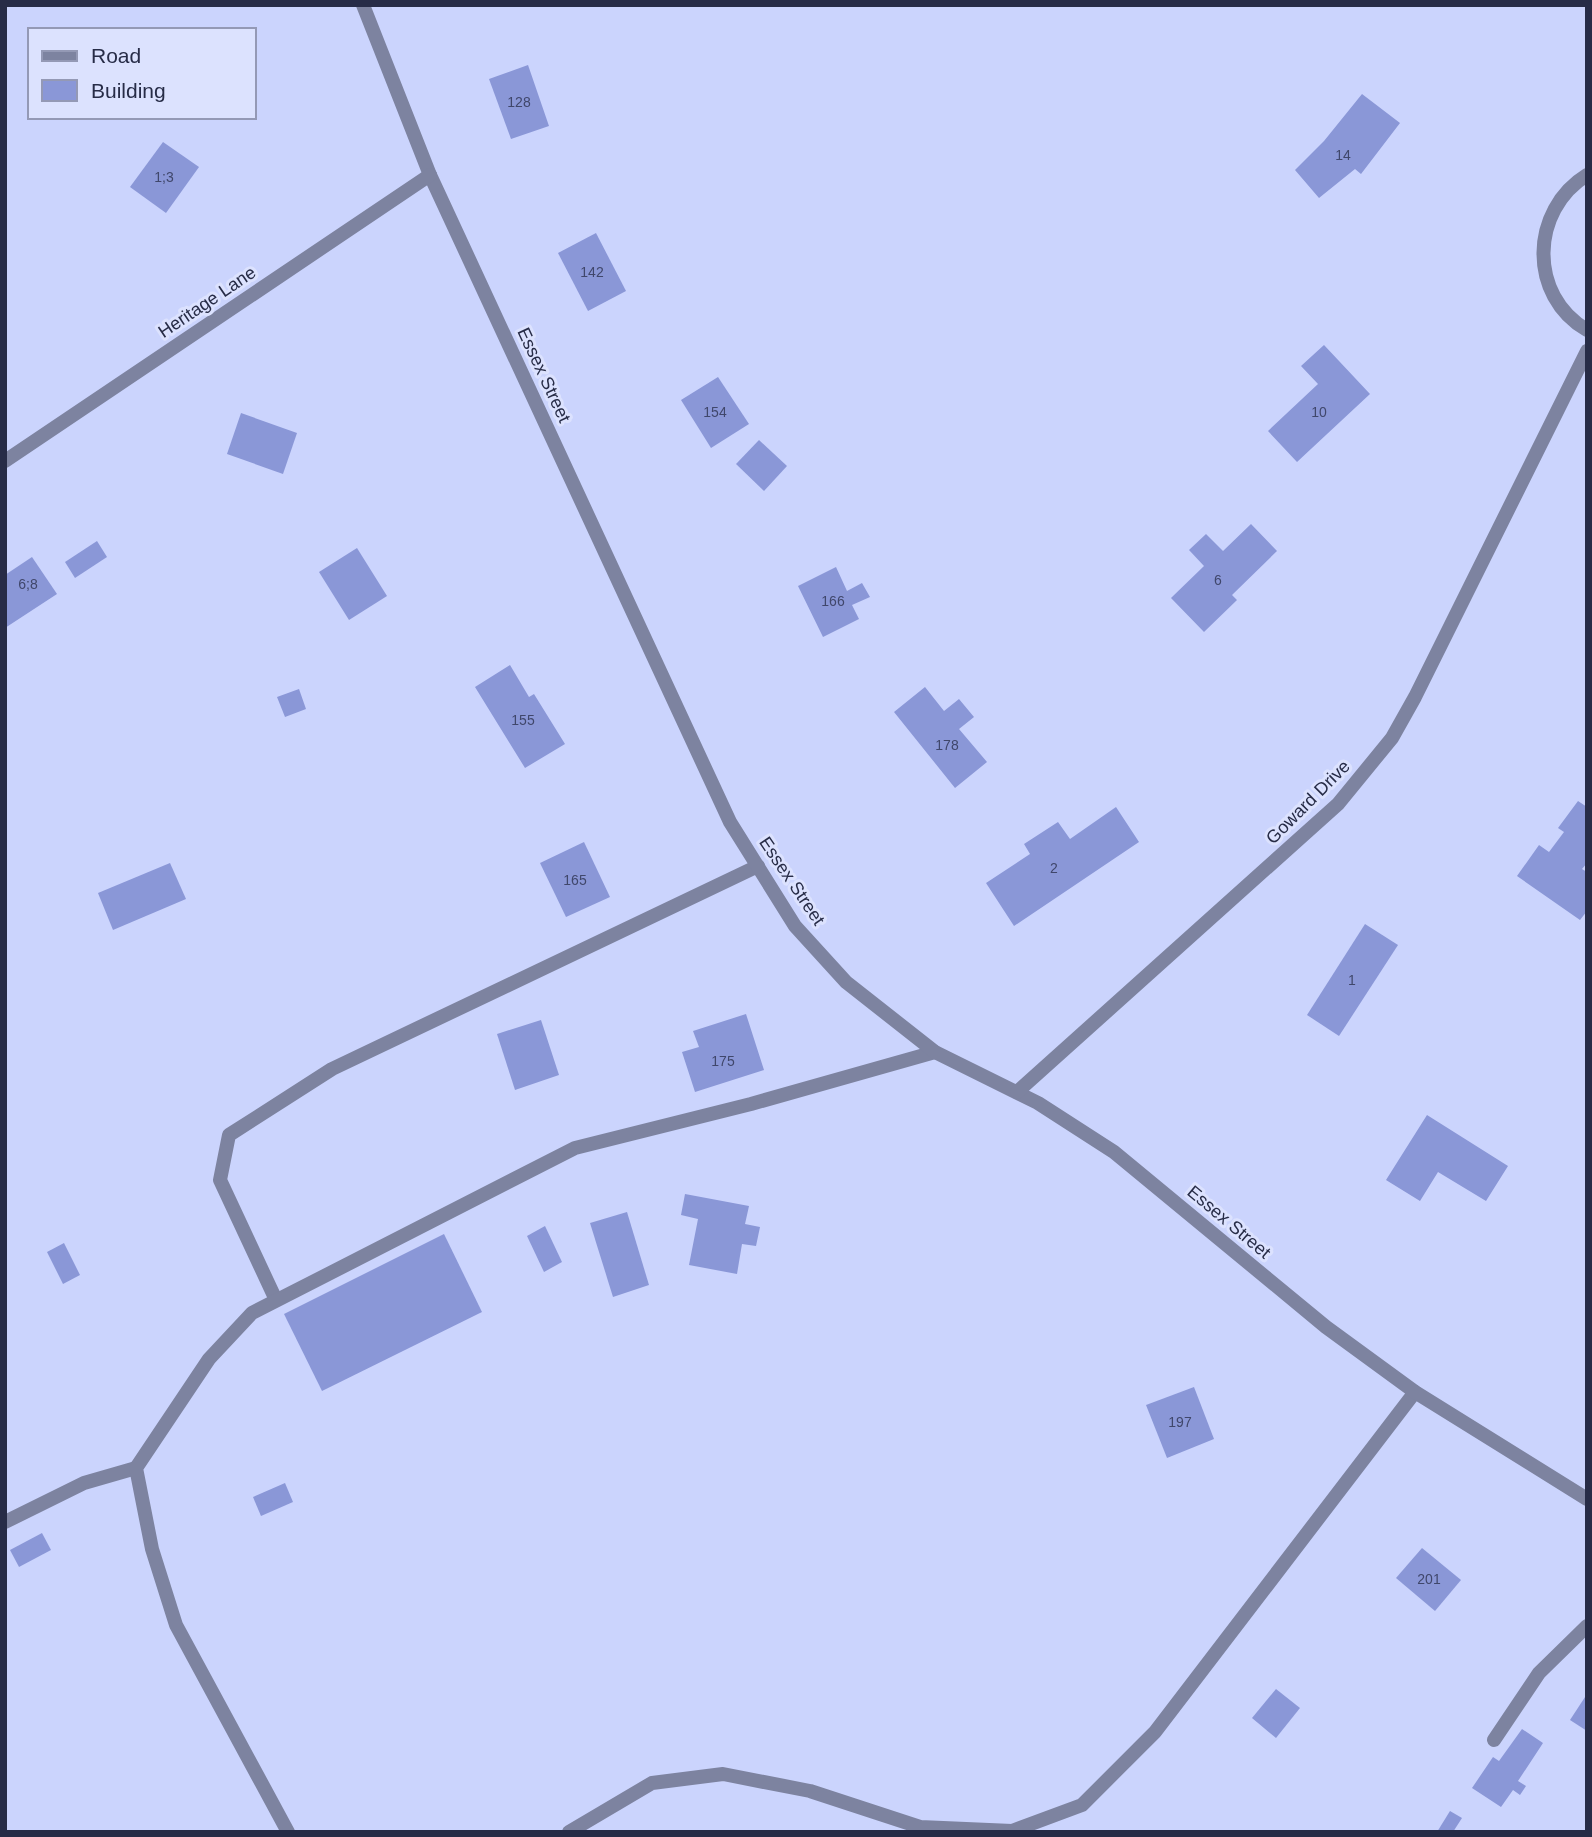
<svg xmlns="http://www.w3.org/2000/svg" width="1592" height="1837" font-family="Arial,sans-serif">
<style>
.building{fill:#8a97d7}
.lines{fill:none;stroke-linecap:round;stroke-linejoin:round}
.service{stroke:#7d83a0;stroke-width:14}
.minor{stroke:#7d83a0;stroke-width:14}
.labels{text-anchor:middle;stroke-width:6;stroke-linejoin:round;paint-order:stroke}
.number-label{font-size:14px;fill:#40476b}
.street-label{font-size:18px;fill:#272c47;stroke:#dce2fe}
</style>
<rect width="100%" height="100%" fill="#cbd4fd"/>
<g class="building">
<polygon points="528,65 549,126 511,139 489,79"/>
<polygon points="1362,94 1400,123 1361,174 1355,169 1319,198 1295,170 1324,141"/>
<polygon points="163,142 199,167 166,213 130,187"/>
<polygon points="596,233 626,291 588,311 558,253"/>
<polygon points="1324,345 1370,394 1297,462 1268,431 1318,384 1301,366"/>
<polygon points="718,377 749,424 711,448 681,400"/>
<polygon points="241,413 297,433 283,474 227,454"/>
<polygon points="759,440 787,466 764,491 736,464"/>
<polygon points="1251,524 1277,551 1232,595 1237,600 1204,632 1171,598 1204,566 1189,550 1206,534 1223,551"/>
<polygon points="97,541 107,557 75,578 65,562"/>
<polygon points="357,548 387,596 349,620 319,572"/>
<polygon points="32,557 57,594 5,628 5,575"/>
<polygon points="836,567 847,591 862,583 870,597 852,605 859,619 823,637 798,586"/>
<polygon points="510,665 529,697 534,694 565,744 525,768 475,687"/>
<polygon points="925,687 944,711 959,699 974,717 959,729 987,762 955,788 894,712"/>
<polygon points="299,689 306,709 285,717 277,697"/>
<polygon points="1578,801 1587,807 1587,863 1582,869 1587,872 1587,911 1580,920 1517,876 1539,845 1549,852 1564,832 1558,828"/>
<polygon points="1116,807 1139,842 1014,926 986,883 1030,854 1024,844 1058,822 1070,839"/>
<polygon points="584,842 610,897 566,917 540,863"/>
<polygon points="170,863 186,899 113,930 98,893"/>
<polygon points="1365,924 1398,945 1339,1036 1307,1015"/>
<polygon points="746,1014 764,1070 695,1092 682,1052 699,1047 693,1031"/>
<polygon points="541,1020 559,1075 515,1090 497,1034"/>
<polygon points="1427,1115 1508,1166 1486,1201 1438,1172 1420,1201 1386,1180"/>
<polygon points="685,1194 749,1206 745,1224 760,1227 756,1246 742,1244 737,1274 689,1265 698,1219 681,1215"/>
<polygon points="627,1212 649,1285 613,1297 590,1223"/>
<polygon points="545,1226 562,1262 544,1272 527,1236"/>
<polygon points="444,1234 482,1312 322,1391 284,1314"/>
<polygon points="64,1243 80,1275 63,1284 47,1252"/>
<polygon points="1194,1387 1214,1439 1167,1458 1146,1405"/>
<polygon points="285,1483 293,1502 261,1516 253,1497"/>
<polygon points="42,1533 51,1550 19,1567 10,1550"/>
<polygon points="1422,1548 1461,1580 1435,1611 1396,1578"/>
<polygon points="1276,1689 1300,1708 1276,1738 1252,1718"/>
<polygon points="1587,1694 1587,1731 1570,1720"/>
<polygon points="1522,1729 1543,1743 1518,1781 1526,1786 1520,1795 1513,1790 1501,1807 1472,1788 1493,1757 1499,1761"/>
<polygon points="1450,1811 1462,1818 1453,1832 1437,1832"/>
</g>
<g class="lines">
<g class="service">
<polyline points="276,1300 220,1180 229,1135 332,1069 758,866"/>
<polyline points="5,1522 84,1483 136,1468"/>
<polyline points="1494,1740 1539,1673 1587,1626"/>
<polyline points="288,1832 176,1625 152,1549 136,1468 209,1359 252,1313 575,1148 751,1104 935,1052"/>
<polyline points="569,1832 652,1783 723,1774 810,1791 920,1827 1012,1831 1082,1805 1155,1732 1415,1392"/>
</g>
<g class="minor">
<polyline points="363,5 430,175 730,822 795,926 846,982 935,1052 1038,1103 1114,1152 1326,1327 1415,1392 1587,1499"/>
<path d="M1587,175C1530,210 1528,296 1587,330"/>
<polyline points="5,461 430,175"/>
<polyline points="1017,1092 1338,804 1392,738 1415,697 1587,351"/>
</g>
</g>
<g class="labels">
<g class="number-label">
<text x="519" y="107">128</text>
<text x="1343" y="160">14</text>
<text x="164" y="182">1;3</text>
<text x="592" y="277">142</text>
<text x="715" y="417">154</text>
<text x="1319" y="417">10</text>
<text x="1218" y="585">6</text>
<text x="28" y="589">6;8</text>
<text x="833" y="606">166</text>
<text x="523" y="725">155</text>
<text x="947" y="750">178</text>
<text x="1054" y="873">2</text>
<text x="575" y="885">165</text>
<text x="1352" y="985">1</text>
<text x="723" y="1066">175</text>
<text x="1180" y="1427">197</text>
<text x="1429" y="1584">201</text>
</g>
<g class="street-label">
<text transform="translate(207 302) rotate(-34)" y="6">Heritage Lane</text>
<text transform="translate(544 375) rotate(65)" y="6">Essex Street</text>
<text transform="translate(1308 802) rotate(-45)" y="6">Goward Drive</text>
<text transform="translate(792 881) rotate(56)" y="6">Essex Street</text>
<text transform="translate(1229 1222) rotate(40)" y="6">Essex Street</text>
</g>
</g>
<rect width="1592" height="1837" fill="none" stroke="#272c47" stroke-width="14"/>
<rect x="28" y="28" width="228" height="91" fill="#dce2fe" stroke="#9499b5" stroke-width="2"/>
<rect x="42" y="51" width="35" height="10" fill="#7d83a0" stroke="#9499b5" stroke-width="2"/>
<text x="91" y="63" font-size="21" fill="#272c47">Road</text>
<rect x="42" y="80" width="35" height="21" fill="#8a97d7" stroke="#9499b5" stroke-width="2"/>
<text x="91" y="98" font-size="21" fill="#272c47">Building</text>
</svg>
